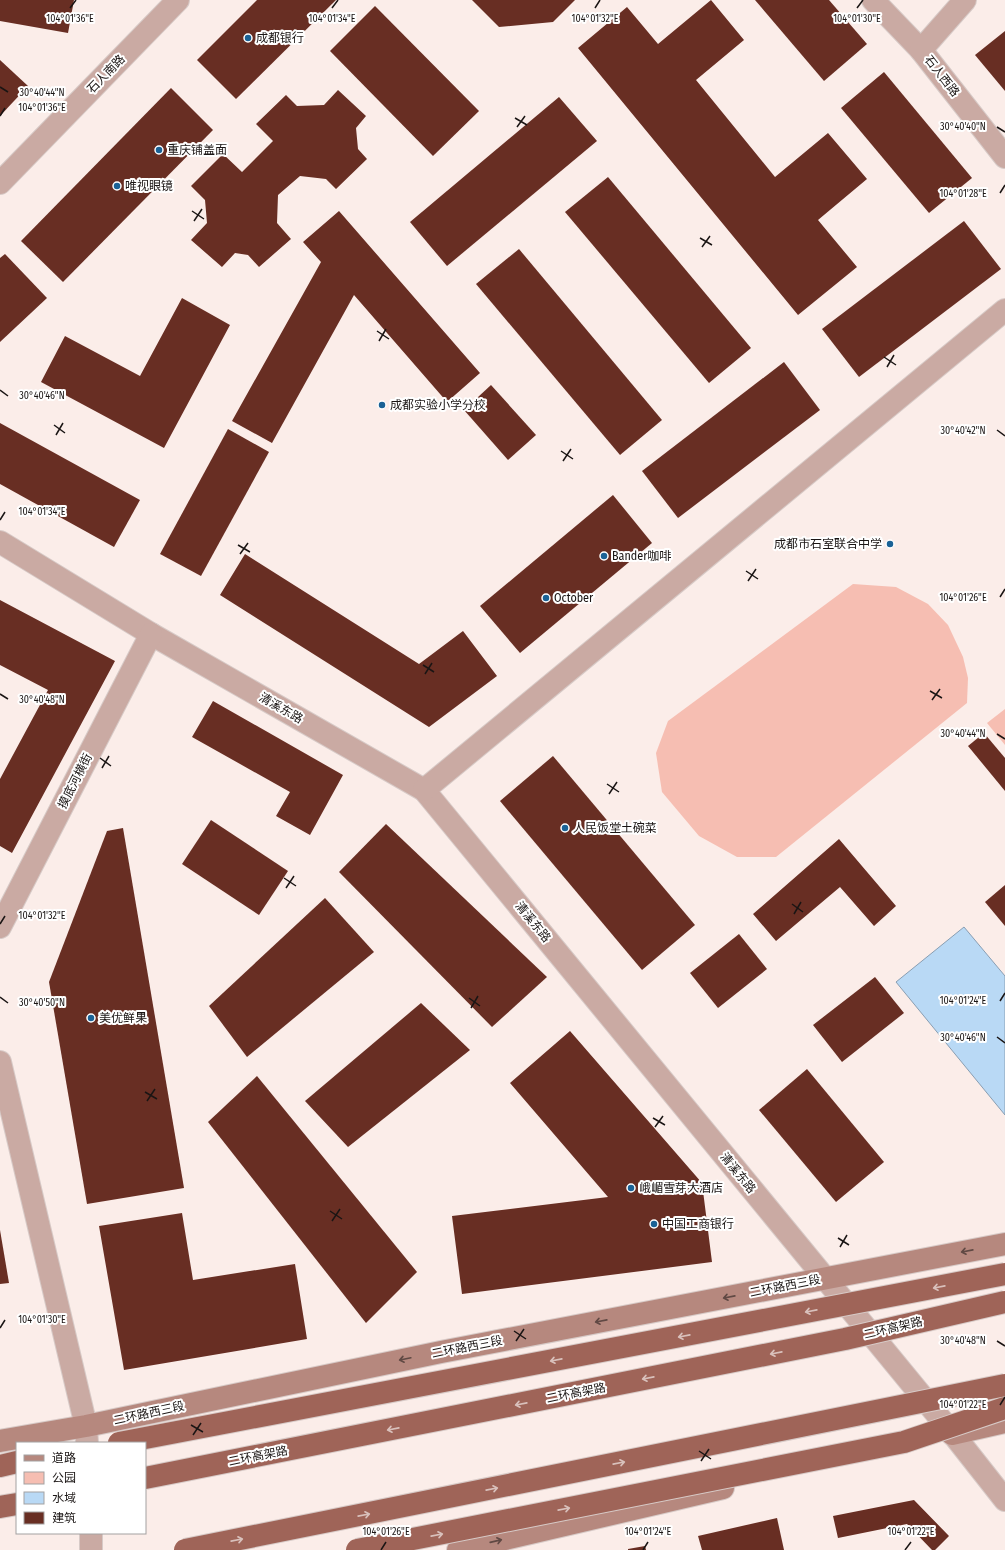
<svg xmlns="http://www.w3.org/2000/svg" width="1005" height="1550" font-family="'Fira Sans Condensed','Noto Sans SC',sans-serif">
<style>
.green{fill:#f6beb2}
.water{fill:#b9d9f5;stroke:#899eb2}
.building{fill:#682e23}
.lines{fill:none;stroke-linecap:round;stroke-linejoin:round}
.minor-casing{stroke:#d7cac7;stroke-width:24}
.tertiary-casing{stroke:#d7cac7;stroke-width:24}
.secondary-casing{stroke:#d7cac7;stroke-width:24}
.trunk-casing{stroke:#d7cac7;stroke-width:24}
.minor{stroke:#caaaa3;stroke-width:22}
.tertiary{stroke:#caaaa3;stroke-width:22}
.secondary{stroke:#b6887e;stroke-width:22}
.trunk{stroke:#9f6458;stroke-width:22}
.trunk-bridge-casing{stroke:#d7cac7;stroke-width:24;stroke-linecap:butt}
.trunk-bridge{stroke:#9f6458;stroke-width:22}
.oneway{stroke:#604944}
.oneway2{stroke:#d9c1bc}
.ticks{fill:none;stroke:#1a1514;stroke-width:1.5}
.poi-dot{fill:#1a6296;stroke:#fff;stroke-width:1.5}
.labels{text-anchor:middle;stroke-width:4;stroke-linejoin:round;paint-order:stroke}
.poi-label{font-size:12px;fill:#1a1514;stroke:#fff;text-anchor:start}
.street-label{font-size:12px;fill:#1a1514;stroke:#fff}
.ticks-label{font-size:10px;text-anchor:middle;fill:#1a1514;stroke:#fff;stroke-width:4;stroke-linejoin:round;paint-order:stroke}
</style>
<rect width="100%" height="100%" fill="#fbede9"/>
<g class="green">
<polygon points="853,584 896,587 928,604 948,625 963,657 968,678 967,703 776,857 737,857 699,836 662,792 656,753 668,721"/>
<polygon points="1005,709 1005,745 987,723"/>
</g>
<polygon class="water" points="964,927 1005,976 1005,1115 896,982"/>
<g class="building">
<polygon points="0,0 74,0 68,33 0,21"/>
<polygon points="257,0 336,0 236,99 197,60"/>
<polygon points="472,0 575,0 553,22 499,27"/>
<polygon points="711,0 744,40 696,80 775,177 828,133 867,179 818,220 857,267 798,315 578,48 627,7 658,44"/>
<polygon points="755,0 829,0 867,44 824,81"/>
<polygon points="375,6 479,111 433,156 330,51"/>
<polygon points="1005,31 1005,91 975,55"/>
<polygon points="0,60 28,86 0,116"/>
<polygon points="884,72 972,178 929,213 841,108"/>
<polygon points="171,88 213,130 63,282 21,241"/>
<polygon points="338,90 366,116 356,128 358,149 367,159 336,189 326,179 300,176 278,195 277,223 291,239 259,267 248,255 235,253 222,267 191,240 207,223 205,200 191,186 223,154 242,172 273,141 256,124 286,95 297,106 324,105"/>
<polygon points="559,97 597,141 447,266 410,222"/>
<polygon points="608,177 751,348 709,383 565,212"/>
<polygon points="339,211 480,373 447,402 354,295 272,443 232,421 321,262 303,242"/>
<polygon points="964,221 1001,269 859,377 822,329"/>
<polygon points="519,249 662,420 620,455 476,284"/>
<polygon points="5,254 47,298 0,342 0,258"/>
<polygon points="182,298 230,325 164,448 41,382 65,336 140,376"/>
<polygon points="784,362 820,410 678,518 642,471"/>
<polygon points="491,385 536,435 508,460 464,410"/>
<polygon points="0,423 140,500 114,547 0,484"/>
<polygon points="228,429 269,452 201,576 160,554"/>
<polygon points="613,495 652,543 520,653 480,606"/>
<polygon points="245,554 419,664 463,631 497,676 429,727 220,595"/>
<polygon points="0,600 115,661 12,853 0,846 0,779 48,690 0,665"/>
<polygon points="213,701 343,775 310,835 276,816 290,792 192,737"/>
<polygon points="984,733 1005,758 1005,791 968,746"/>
<polygon points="553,756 695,925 642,970 500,801"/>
<polygon points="211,820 288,871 259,915 182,864"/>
<polygon points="386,824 547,977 492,1027 339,872"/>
<polygon points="123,828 184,1188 87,1204 49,982 107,831"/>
<polygon points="839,839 896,906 874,926 840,887 776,941 753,914"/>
<polygon points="1005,885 1005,926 985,902"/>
<polygon points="325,898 374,952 247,1057 209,1006"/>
<polygon points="739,934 767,969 718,1008 690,973"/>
<polygon points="875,977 904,1013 842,1062 813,1025"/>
<polygon points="421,1003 470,1050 348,1147 305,1101"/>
<polygon points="570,1031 702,1183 712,1262 462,1294 452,1216 608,1197 510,1083"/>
<polygon points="807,1069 884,1162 836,1202 759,1110"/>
<polygon points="257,1076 417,1272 366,1323 208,1122"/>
<polygon points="182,1213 193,1280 295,1264 307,1339 124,1370 99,1226"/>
<polygon points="0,1230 9,1283 0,1284"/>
<polygon points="914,1500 949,1536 935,1550 932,1550 907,1524 838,1538 833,1516"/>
<polygon points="777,1518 784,1550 702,1550 698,1536"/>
<polygon points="645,1546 646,1550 628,1550 628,1549"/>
</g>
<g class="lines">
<defs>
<g id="minor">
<polyline points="873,0 921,50 1005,157"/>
<polyline points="921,50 965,0"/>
<polyline points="0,183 178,0"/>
<polyline points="0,542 151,634 424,790 953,1434"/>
<polyline points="424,790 1005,310"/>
<polyline points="0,927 151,634"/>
<polyline points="0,1062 86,1426 87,1443"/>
<polyline points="91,1533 91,1550"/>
</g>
<polyline id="tertiary" points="953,1434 1005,1500"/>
<g id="secondary">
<polyline points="952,1434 1005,1422"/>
<polyline points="0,1441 86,1426 441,1352 1005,1244"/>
<polyline points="458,1550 723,1488"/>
</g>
<g id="trunk">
<polyline points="0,1466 17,1462"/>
<polyline points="0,1507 17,1504"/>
</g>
</defs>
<use href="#minor" class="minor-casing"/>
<use href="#tertiary" class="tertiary-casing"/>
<use href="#secondary" class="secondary-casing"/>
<use href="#trunk" class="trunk-casing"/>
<use href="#minor" class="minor"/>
<use href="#tertiary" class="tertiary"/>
<use href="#secondary" class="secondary"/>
<use href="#trunk" class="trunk"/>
<defs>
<g id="trunk-bridge">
<polyline points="119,1443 1005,1274"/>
<polyline points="145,1478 845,1339 1005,1302"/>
<polyline points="185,1550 1005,1385"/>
<polyline points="357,1550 904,1442 1005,1408"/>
</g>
</defs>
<use href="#trunk-bridge" class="trunk-bridge-casing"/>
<use href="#trunk-bridge" class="trunk-bridge"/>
</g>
<defs><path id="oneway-shaft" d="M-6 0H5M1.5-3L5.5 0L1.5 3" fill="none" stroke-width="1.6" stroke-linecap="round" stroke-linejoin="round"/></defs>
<g class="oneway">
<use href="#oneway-shaft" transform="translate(967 1251) rotate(169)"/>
<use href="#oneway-shaft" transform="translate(729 1297) rotate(169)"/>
<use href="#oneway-shaft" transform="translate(601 1321) rotate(169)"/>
<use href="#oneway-shaft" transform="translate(405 1359) rotate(168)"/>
<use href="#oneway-shaft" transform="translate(496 1541) rotate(-13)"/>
</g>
<g class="oneway2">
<use href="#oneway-shaft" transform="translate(939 1287) rotate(169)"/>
<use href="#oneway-shaft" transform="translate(811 1311) rotate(169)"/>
<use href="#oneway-shaft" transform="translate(684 1336) rotate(169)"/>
<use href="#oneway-shaft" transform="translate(776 1353) rotate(169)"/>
<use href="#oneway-shaft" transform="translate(556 1360) rotate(169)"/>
<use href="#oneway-shaft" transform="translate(648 1378) rotate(169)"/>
<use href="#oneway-shaft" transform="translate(521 1404) rotate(169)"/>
<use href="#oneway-shaft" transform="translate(393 1429) rotate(169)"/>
<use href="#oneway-shaft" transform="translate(619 1463) rotate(-11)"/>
<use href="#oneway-shaft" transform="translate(492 1489) rotate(-11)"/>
<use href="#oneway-shaft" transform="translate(564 1509) rotate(-11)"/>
<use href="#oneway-shaft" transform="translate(364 1515) rotate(-11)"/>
<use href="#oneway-shaft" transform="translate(437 1535) rotate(-11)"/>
<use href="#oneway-shaft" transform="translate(237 1540) rotate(-11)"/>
</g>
<path class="ticks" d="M70,8L76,0M332,8L338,0M595,8L600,0M857,8L863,0M0,87L8,92M0,116L5,108M515,118L527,125M517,127L525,116M997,127L1005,132M1000,193L1005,185M192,211L204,219M194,221L202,209M700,238L712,245M702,247L710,236M377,331L389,339M379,341L386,329M884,357L896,365M887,367L894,355M0,390L8,396M54,425L65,433M997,430L1005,436M56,435L63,423M561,451L573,459M563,461L571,449M0,520L5,512M238,545L250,552M240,554L248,543M746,571L758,579M748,581L756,569M1000,597L1005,589M423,665L434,672M425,674L432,663M930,691L942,698M0,694L8,699M932,700L940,689M997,734L1005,739M100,758L111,766M102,768L109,756M607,784L619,792M609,794L617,782M284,878L296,886M286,888L294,876M792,904L803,912M794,914L801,902M0,924L5,916M0,997L8,1003M469,998L480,1006M1000,1001L1005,993M471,1008L478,996M997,1037L1005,1043M145,1092L157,1099M147,1101L155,1089M653,1118L665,1125M655,1127L663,1116M330,1211L342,1219M332,1221L340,1209M838,1238L849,1245M840,1247L847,1235M0,1328L5,1320M514,1331L526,1339M516,1341L524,1329M997,1341L1005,1346M1000,1405L1005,1397M191,1425L203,1432M193,1435L201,1423M699,1451L711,1459M701,1461L709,1449M381,1550L386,1542M643,1550L648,1542M905,1550L911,1542"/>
<g class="poi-dot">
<circle cx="248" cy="38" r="4"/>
<circle cx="159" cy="150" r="4"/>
<circle cx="117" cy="186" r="4"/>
<circle cx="382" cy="405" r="4"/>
<circle cx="890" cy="544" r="4"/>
<circle cx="604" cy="556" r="4"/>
<circle cx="546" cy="598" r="4"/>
<circle cx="565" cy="828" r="4"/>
<circle cx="91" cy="1018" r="4"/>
<circle cx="631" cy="1188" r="4"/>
<circle cx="654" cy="1224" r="4"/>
</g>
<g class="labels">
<g class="poi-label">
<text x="256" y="42">成都银行</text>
<text x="167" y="154">重庆铺盖面</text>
<text x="125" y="190">唯视眼镜</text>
<text x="390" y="409">成都实验小学分校</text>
<text x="882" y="548" text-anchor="end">成都市石室联合中学</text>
<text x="612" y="560">Bander咖啡</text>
<text x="554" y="602">October</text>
<text x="573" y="832">人民饭堂土碗菜</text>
<text x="99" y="1022">美优鲜果</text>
<text x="639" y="1192">峨嵋雪芽大酒店</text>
<text x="662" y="1228">中国工商银行</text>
</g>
<g class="street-label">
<text transform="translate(106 74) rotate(-46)" y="4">石人南路</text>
<text transform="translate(942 76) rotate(52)" y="4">石人西路</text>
<text transform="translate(281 708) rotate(30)" y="4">清溪东路</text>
<text transform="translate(75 781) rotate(-63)" y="4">摸底河横街</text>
<text transform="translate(533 922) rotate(51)" y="4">清溪东路</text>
<text transform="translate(738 1173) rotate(51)" y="4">清溪东路</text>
<text transform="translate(785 1286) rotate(-11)" y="4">二环路西三段</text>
<text transform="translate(893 1328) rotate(-13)" y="4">二环高架路</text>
<text transform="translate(467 1347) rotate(-11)" y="4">二环路西三段</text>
<text transform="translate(576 1393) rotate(-11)" y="4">二环高架路</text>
<text transform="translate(149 1413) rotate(-12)" y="4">二环路西三段</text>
<text transform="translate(258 1456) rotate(-11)" y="4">二环高架路</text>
</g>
</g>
<g class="ticks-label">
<text x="70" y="22">104°01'36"E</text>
<text x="332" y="22">104°01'34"E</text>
<text x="595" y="22">104°01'32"E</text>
<text x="857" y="22">104°01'30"E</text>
<text x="42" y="96">30°40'44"N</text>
<text x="42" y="111">104°01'36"E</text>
<text x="963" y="130">30°40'40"N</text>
<text x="963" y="197">104°01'28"E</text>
<text x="42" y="399">30°40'46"N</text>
<text x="963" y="434">30°40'42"N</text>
<text x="42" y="515">104°01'34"E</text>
<text x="963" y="601">104°01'26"E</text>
<text x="42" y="703">30°40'48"N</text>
<text x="963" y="737">30°40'44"N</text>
<text x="42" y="919">104°01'32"E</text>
<text x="963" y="1004">104°01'24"E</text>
<text x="42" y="1006">30°40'50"N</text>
<text x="963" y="1041">30°40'46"N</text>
<text x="42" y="1323">104°01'30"E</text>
<text x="963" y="1344">30°40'48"N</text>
<text x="963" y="1408">104°01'22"E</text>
<text x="386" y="1535">104°01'26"E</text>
<text x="648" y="1535">104°01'24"E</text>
<text x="911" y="1535">104°01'22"E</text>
</g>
<rect x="16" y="1442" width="130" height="92" fill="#ffffff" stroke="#a3a1a1"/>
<rect x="24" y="1455" width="20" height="6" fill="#b6887e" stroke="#a3a1a1"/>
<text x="52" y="1462" font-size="12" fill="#1a1514">道路</text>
<rect x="24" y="1472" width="20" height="12" fill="#f6beb2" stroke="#a3a1a1"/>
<text x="52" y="1482" font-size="12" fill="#1a1514">公园</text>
<rect x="24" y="1492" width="20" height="12" fill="#b9d9f5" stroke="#a3a1a1"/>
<text x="52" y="1502" font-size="12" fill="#1a1514">水域</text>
<rect x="24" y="1512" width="20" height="12" fill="#682e23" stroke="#a3a1a1"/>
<text x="52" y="1522" font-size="12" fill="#1a1514">建筑</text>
</svg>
